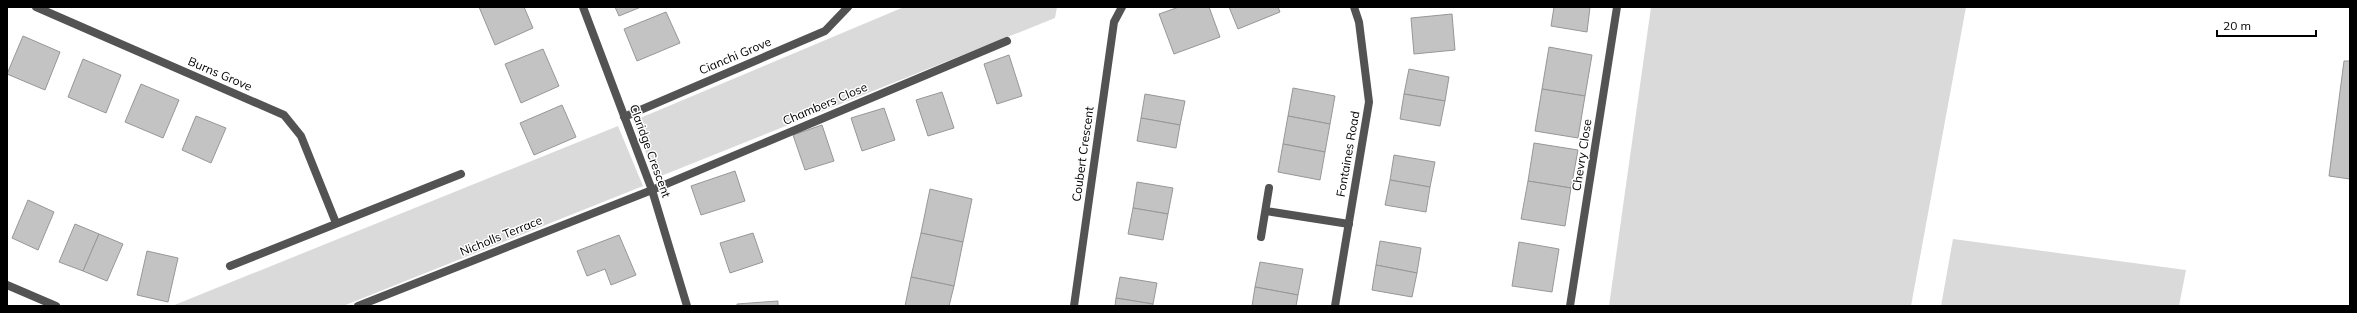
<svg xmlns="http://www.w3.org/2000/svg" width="2357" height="313" font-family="Mulish,sans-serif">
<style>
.green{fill:#dadada}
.building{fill:#c3c3c3;stroke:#979797}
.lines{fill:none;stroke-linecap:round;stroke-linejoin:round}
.lane{stroke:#535353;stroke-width:8}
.street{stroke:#535353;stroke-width:8}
.labels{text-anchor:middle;stroke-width:3;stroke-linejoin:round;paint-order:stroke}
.street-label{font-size:12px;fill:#000;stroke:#fff}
</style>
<rect width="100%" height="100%" fill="#fff"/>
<g class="green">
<polygon points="904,7 1057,7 1055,18 656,178 633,121"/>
<polygon points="1651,7 1966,7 1911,306 1609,306"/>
<polygon points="618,126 643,186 343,306 172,306"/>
<polygon points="1953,239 2186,270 2179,306 1941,306"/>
</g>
<g class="building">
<polygon points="479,7 524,7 533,28 495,45"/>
<polygon points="615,7 641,7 619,16"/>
<polygon points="1179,7 1209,7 1220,37 1174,54 1159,14"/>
<polygon points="1229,7 1278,7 1280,12 1238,29"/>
<polygon points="1554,7 1590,7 1587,32 1551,26"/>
<polygon points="666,12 680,43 637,61 624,29"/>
<polygon points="1452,14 1455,50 1414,54 1411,18"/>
<polygon points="23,36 60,52 45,90 7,74"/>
<polygon points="1549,47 1592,55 1585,96 1542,89"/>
<polygon points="543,49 559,86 521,103 505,64"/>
<polygon points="1009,55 1022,96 997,104 984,64"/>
<polygon points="83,59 121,75 106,113 68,97"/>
<polygon points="2344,61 2350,61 2350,179 2329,176"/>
<polygon points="1409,69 1449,77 1445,101 1404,94"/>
<polygon points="141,84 179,100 163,138 125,122"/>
<polygon points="1293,88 1335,96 1330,124 1288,116"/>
<polygon points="1542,89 1585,96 1578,138 1535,131"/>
<polygon points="942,92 954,128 928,136 916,100"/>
<polygon points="1145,94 1185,101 1180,125 1141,118"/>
<polygon points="1404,94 1445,101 1440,126 1400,119"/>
<polygon points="562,105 576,137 534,155 520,123"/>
<polygon points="884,108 895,140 862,151 851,118"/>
<polygon points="196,116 226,128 211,163 182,150"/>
<polygon points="1288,116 1330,124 1325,152 1283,144"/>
<polygon points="1141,118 1180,125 1176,148 1137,141"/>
<polygon points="822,125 834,161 805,170 793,135"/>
<polygon points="1534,143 1578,150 1571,188 1528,181"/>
<polygon points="1283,144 1325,152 1320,180 1278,172"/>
<polygon points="1394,155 1435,162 1430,187 1390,180"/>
<polygon points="735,171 745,201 701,215 691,186"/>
<polygon points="1390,180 1430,187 1426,212 1385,205"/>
<polygon points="1528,181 1571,188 1565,226 1521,219"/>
<polygon points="1137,182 1173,188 1168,214 1133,208"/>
<polygon points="930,189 972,199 963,242 921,233"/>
<polygon points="28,200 54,212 38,250 12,238"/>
<polygon points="1133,208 1168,214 1163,240 1128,234"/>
<polygon points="75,224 99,234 83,271 59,262"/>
<polygon points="753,233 763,262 730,273 720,243"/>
<polygon points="921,233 963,242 954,286 911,277"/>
<polygon points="99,234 123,244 107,281 83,271"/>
<polygon points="619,235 636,275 611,285 605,269 587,276 577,251"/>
<polygon points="1380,241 1421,248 1417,273 1376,265"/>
<polygon points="1519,242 1559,249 1552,292 1512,286"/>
<polygon points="147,251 178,258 168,302 137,295"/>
<polygon points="1260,262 1303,269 1298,295 1255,287"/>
<polygon points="1376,265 1417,273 1412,297 1372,290"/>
<polygon points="911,277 954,286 949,306 905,306"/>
<polygon points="1120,277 1157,283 1153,304 1116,298"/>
<polygon points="1255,287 1298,295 1296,306 1252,306"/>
<polygon points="1116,298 1153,304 1153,306 1115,306"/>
<polygon points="778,301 778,306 737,306 737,304"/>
</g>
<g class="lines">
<g class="lane">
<polyline points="1266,211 1349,224"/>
<polyline points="1261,237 1269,188"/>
</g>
<g class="street">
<polyline points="36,7 284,115 301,136 336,223"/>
<polyline points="583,7 652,190 687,306"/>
<polyline points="624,117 825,31 848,7"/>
<polyline points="230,266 461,174"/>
<polyline points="7,285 56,306"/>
<polyline points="358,306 652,190 1007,41"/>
<polyline points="1074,306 1114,22 1122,7"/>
<polyline points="1335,306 1369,102 1359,22 1354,7"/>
<polyline points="1570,306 1617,7"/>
</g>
</g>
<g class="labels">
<g class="street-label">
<text transform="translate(735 56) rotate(-23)" y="4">Cianchi Grove</text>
<text transform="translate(220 74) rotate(23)" y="4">Burns Grove</text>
<text transform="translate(825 104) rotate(-23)" y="4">Chambers Close</text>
<text transform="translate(650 151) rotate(70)" y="4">Claridge Crescent</text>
<text transform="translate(1083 154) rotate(-82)" y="4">Coubert Crescent</text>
<text transform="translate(1348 154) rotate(-80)" y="4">Fontaines Road</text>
<text transform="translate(1582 155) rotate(-81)" y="4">Chevry Close</text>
<text transform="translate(501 236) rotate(-22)" y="4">Nicholls Terrace</text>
</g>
</g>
<rect width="2357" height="313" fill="none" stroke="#000000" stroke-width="16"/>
<path d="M2217 30v6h99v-6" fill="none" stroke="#000000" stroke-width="2"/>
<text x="2223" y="30" font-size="12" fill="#000000" stroke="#ffffff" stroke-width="3" paint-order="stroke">20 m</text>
</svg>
